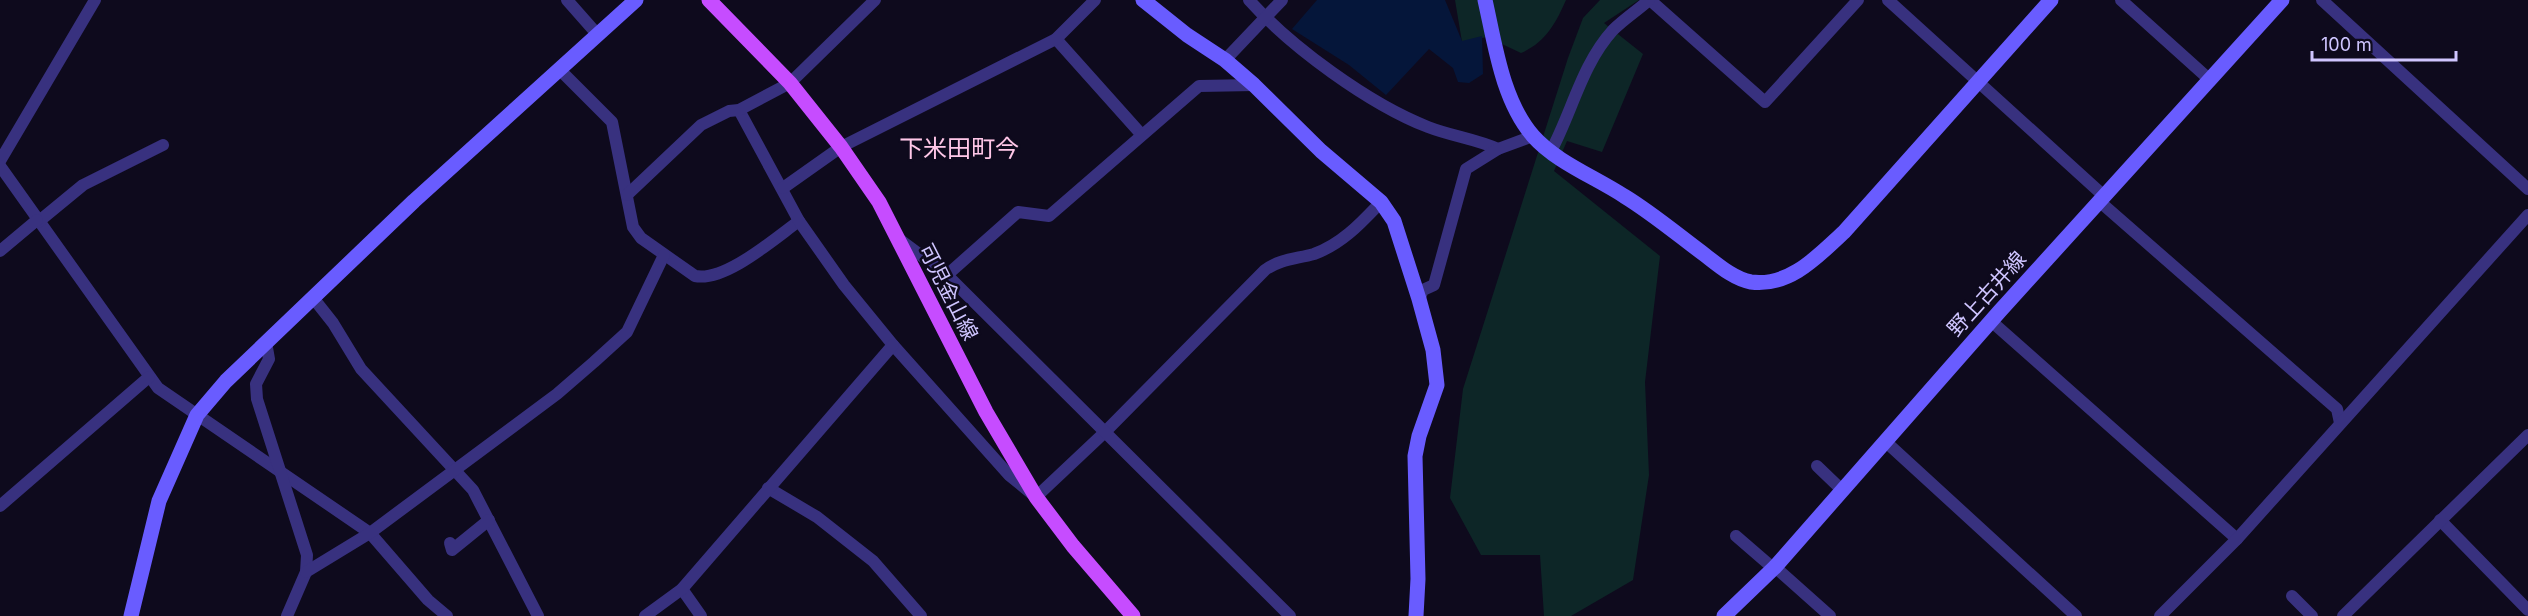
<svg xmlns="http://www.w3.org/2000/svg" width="2528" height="616" font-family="Inter,'Noto Sans JP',sans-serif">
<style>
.green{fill:#0d2627}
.water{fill:#05163a}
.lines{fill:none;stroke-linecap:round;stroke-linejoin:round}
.street{stroke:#38317f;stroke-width:12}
.secondary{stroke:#695cff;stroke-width:15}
.primary{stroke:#c64cff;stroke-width:15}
.labels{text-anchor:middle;stroke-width:5;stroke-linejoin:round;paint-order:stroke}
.street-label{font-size:21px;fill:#cfc5ff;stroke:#0e0a1d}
.quarter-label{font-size:24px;fill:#ffc7e8;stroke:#0e0a1d}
</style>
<rect width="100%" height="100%" fill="#0e0a1d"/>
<g class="green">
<path d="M1455,0H1566C1556,23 1545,43 1521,53L1487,37L1462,42Z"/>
<polygon points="1600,0 1639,0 1604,23 1643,54 1602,152 1567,141 1554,171 1660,256 1645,382 1649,475 1633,580 1571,616 1544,616 1540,555 1481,555 1450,498 1463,389 1568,58 1583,18"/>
</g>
<polygon class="water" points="1317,0 1445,0 1462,41 1482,36 1483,74 1469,83 1458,82 1453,68 1429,49 1386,95 1349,65 1292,29"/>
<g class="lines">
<g class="street">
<polyline points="567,0 597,34"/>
<path d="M1249,0C1291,47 1369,104 1428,127C1451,136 1476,139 1498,149"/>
<polyline points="1650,0 1765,102 1858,0"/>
<polyline points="1888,0 2104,196"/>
<polyline points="2121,0 2210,80"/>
<polyline points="2322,0 2528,189"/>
<polyline points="1056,39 1141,134"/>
<polyline points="1225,60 1282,0"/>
<path d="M560,70L612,122L633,227L641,238L695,276C725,282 774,239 799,221"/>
<path d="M739,110L799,221L844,285L893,345L1009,475L1036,497L1104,433L1265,270C1280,259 1296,259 1314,254C1342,244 1361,223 1381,202"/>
<path d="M1551,151C1572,112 1582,64 1613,30C1624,19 1638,10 1649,0"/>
<polyline points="0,161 95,0"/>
<polyline points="0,166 158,388 370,533 428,600 447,616"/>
<polyline points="783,188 841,147 1056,39 1095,0"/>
<polyline points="627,195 701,125 729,111 739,110 790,83 875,0"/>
<polyline points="2099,201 2337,409 2340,423"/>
<polyline points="38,222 83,185 163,145"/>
<polyline points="899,239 947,275 1290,616"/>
<polyline points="0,251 37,220"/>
<polyline points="947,275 1018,212 1049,216 1199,86 1254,85"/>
<polyline points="314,299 333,323 361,369 473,490 538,616"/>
<polyline points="1419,299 1423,290 1434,285 1466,169 1498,149 1533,136"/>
<polyline points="1991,321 2237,539"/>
<polyline points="266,342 269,359 256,384 257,399 307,555 306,572 287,616"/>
<polyline points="1886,442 2076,616"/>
<polyline points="1817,466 1843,491"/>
<polyline points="768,488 817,517 873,561 921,616"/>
<polyline points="0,506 149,377"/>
<polyline points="2440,520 2528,610"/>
<polyline points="1736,536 1773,568"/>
<polyline points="450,543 452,550 489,520"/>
<polyline points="1775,567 1830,616"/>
<polyline points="306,572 370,533 557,394 594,362 627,332 664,255"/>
<polyline points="682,589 701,616"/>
<polyline points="2292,596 2312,616"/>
<polyline points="645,616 682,589 893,345"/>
<polyline points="2160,616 2237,539 2528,215"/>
<polyline points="2343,616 2528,435"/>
</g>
<g class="secondary">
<polyline points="1143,0 1187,35 1225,60 1254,85 1321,151 1381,202 1394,221 1419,299 1433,350 1437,385 1419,436 1415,456 1418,579 1416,616"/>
<path d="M1485,0C1495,44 1502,100 1533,136C1556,162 1595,177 1624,196C1652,213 1678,235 1705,255C1718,265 1734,279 1751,282C1790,287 1818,256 1844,232L2051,0"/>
<polyline points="131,616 159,501 197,415 226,381 414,201 636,0"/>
<polyline points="1724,616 1775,567 1999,312 2282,0"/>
</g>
<polyline class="primary" points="709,0 790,83 841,147 879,202 986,412 1036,497 1073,546 1133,616"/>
</g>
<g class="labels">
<g class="street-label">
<text transform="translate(948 292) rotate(63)" y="7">可児金山線</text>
<text transform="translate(1987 294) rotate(-48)" y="7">野上古井線</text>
</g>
<g class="quarter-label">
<text x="959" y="157">下米田町今</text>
</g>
</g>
<path d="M2312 51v9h144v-9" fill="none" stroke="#cfc5ff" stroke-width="3"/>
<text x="2321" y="51" font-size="18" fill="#cfc5ff" stroke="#0e0a1d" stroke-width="4.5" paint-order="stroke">100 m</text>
</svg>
